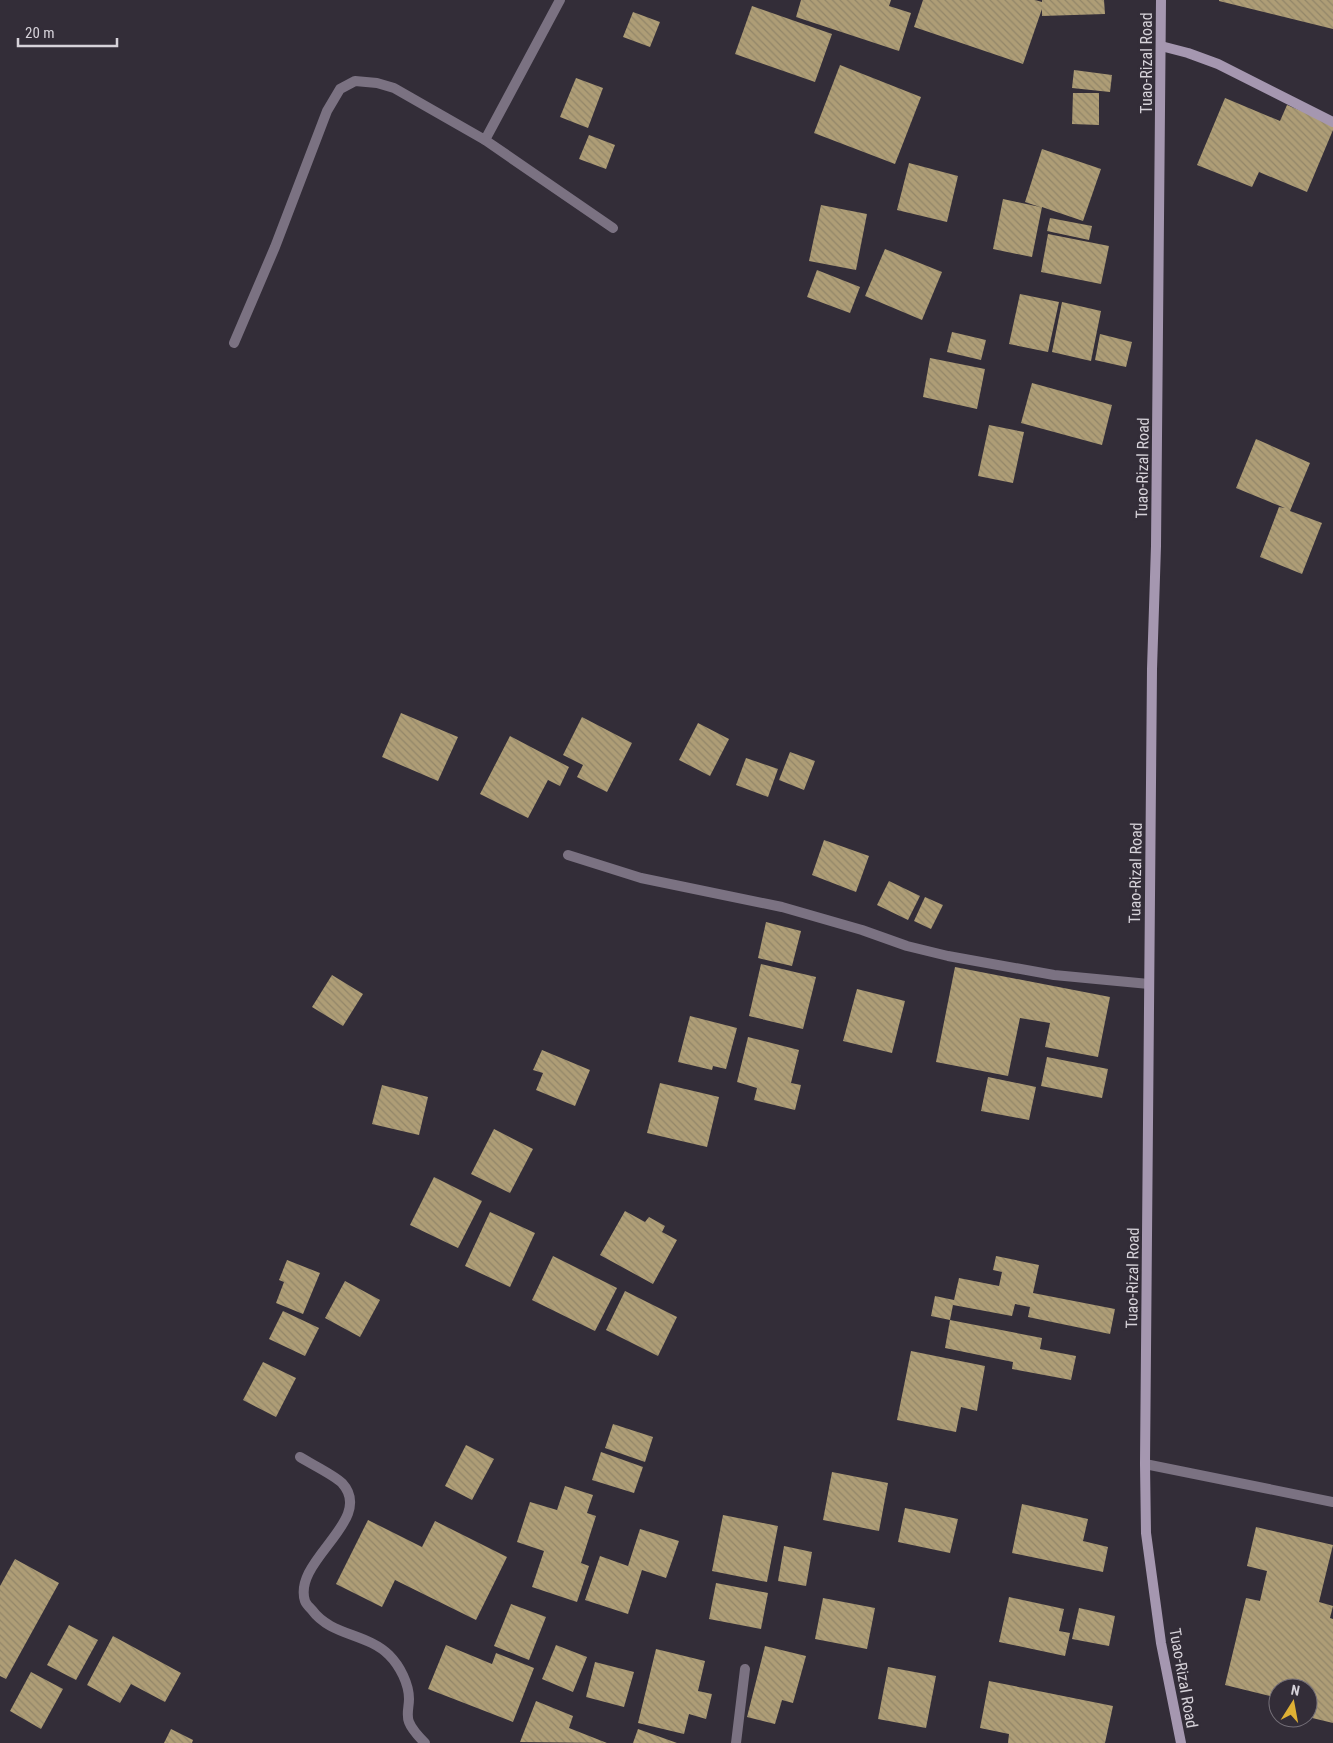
<svg xmlns="http://www.w3.org/2000/svg" width="1333" height="1743" font-family="'Roboto Condensed',sans-serif">
<style>
.building{fill:url(#building-back-hatch)}
.lines{fill:none;stroke-linecap:round;stroke-linejoin:round}
.street{stroke:#7b7282;stroke-width:10}
.secondary{stroke:#a597b0;stroke-width:10}
.labels{text-anchor:middle;stroke-width:5;stroke-linejoin:round;paint-order:stroke}
.street-label{font-size:16px;fill:#d6d2d9;stroke:#332d38}
</style>
<defs>
<pattern id="building-back-hatch" width="6" height="6" patternUnits="userSpaceOnUse" patternTransform="scale(1.25)"><rect width="6" height="6" fill="#ae9d76"/><path d="M-1 5l2 2M0 0l6 6M5-1l2 2" fill="none" stroke="#928669"/></pattern>
</defs>
<rect width="100%" height="100%" fill="#332d38"/>
<g class="building">
<polygon points="801,0 891,0 889,6 911,13 899,51 796,17"/>
<polygon points="923,0 1035,0 1042,2 1042,0 1104,0 1105,14 1042,16 1042,9 1023,64 914,27"/>
<polygon points="1219,0 1333,0 1333,29 1219,1"/>
<polygon points="752,6 832,34 815,82 735,54"/>
<polygon points="633,12 660,22 650,47 623,37"/>
<polygon points="840,65 921,97 895,164 814,133"/>
<polygon points="1074,70 1112,75 1110,92 1072,88"/>
<polygon points="576,78 603,88 588,128 560,117"/>
<polygon points="1073,93 1099,93 1099,125 1072,124"/>
<polygon points="1225,98 1280,121 1287,105 1333,124 1333,130 1307,192 1259,172 1252,187 1197,165"/>
<polygon points="589,135 615,145 606,169 579,159"/>
<polygon points="1042,149 1101,169 1083,221 1042,207 1032,257 993,249 1003,199 1040,207 1025,202"/>
<polygon points="909,163 958,176 947,222 897,210"/>
<polygon points="821,205 867,214 856,270 809,261"/>
<polygon points="1050,218 1092,226 1089,240 1047,231"/>
<polygon points="1048,234 1109,246 1101,284 1041,272"/>
<polygon points="885,249 942,272 922,320 865,296"/>
<polygon points="817,270 860,287 850,313 807,297"/>
<polygon points="1020,294 1059,302 1048,352 1009,344"/>
<polygon points="1062,302 1101,311 1091,361 1052,352"/>
<polygon points="952,332 986,340 981,360 947,352"/>
<polygon points="1100,334 1132,342 1126,367 1095,360"/>
<polygon points="930,358 985,369 977,409 923,397"/>
<polygon points="1032,383 1112,405 1102,445 1021,423"/>
<polygon points="989,425 1024,432 1013,483 978,476"/>
<polygon points="1256,439 1310,463 1290,511 1322,523 1302,574 1260,557 1279,507 1285,508 1236,488"/>
<polygon points="401,713 458,737 438,781 382,757"/>
<polygon points="582,717 632,743 607,792 577,777 583,765 563,755"/>
<polygon points="698,723 729,739 710,776 679,760"/>
<polygon points="510,736 569,767 560,786 548,780 528,818 480,794"/>
<polygon points="790,752 815,761 804,790 779,780"/>
<polygon points="746,758 778,769 768,797 736,785"/>
<polygon points="824,840 869,856 856,892 812,875"/>
<polygon points="889,881 920,896 908,920 877,905"/>
<polygon points="925,897 943,905 931,929 914,921"/>
<polygon points="766,922 801,931 792,966 758,958"/>
<polygon points="761,964 816,977 803,1029 749,1016"/>
<polygon points="955,967 1110,997 1098,1057 1045,1047 1050,1023 1020,1018 1008,1076 936,1062"/>
<polygon points="332,975 363,994 343,1026 312,1007"/>
<polygon points="857,989 905,1001 892,1053 843,1041"/>
<polygon points="690,1016 737,1028 726,1069 713,1066 712,1070 678,1062"/>
<polygon points="748,1037 799,1050 791,1083 801,1085 795,1110 754,1100 757,1088 737,1082"/>
<polygon points="542,1050 590,1070 575,1106 536,1090 543,1073 533,1070"/>
<polygon points="1047,1057 1108,1069 1102,1098 1041,1086"/>
<polygon points="988,1077 1036,1087 1029,1120 981,1111"/>
<polygon points="660,1083 719,1097 707,1147 647,1133"/>
<polygon points="382,1085 428,1097 419,1135 372,1124"/>
<polygon points="494,1129 533,1149 510,1193 471,1174"/>
<polygon points="434,1177 482,1201 458,1248 410,1225"/>
<polygon points="625,1211 645,1222 649,1217 665,1226 662,1232 677,1240 653,1284 600,1255"/>
<polygon points="490,1212 535,1233 510,1287 465,1266"/>
<polygon points="553,1256 617,1288 595,1331 532,1300"/>
<polygon points="996,1256 1039,1265 1033,1293 1115,1309 1110,1334 1028,1317 1030,1307 1015,1304 1012,1316 953,1305 950,1320 1042,1338 1040,1349 1076,1356 1071,1380 1012,1369 1013,1362 945,1348 950,1320 931,1316 935,1296 954,1300 959,1278 999,1286 1002,1272 993,1270"/>
<polygon points="287,1260 320,1273 303,1314 276,1303 284,1282 279,1280"/>
<polygon points="345,1281 380,1300 360,1337 325,1318"/>
<polygon points="625,1291 677,1317 658,1356 606,1330"/>
<polygon points="283,1311 319,1328 305,1356 269,1339"/>
<polygon points="911,1351 985,1366 977,1411 961,1407 956,1432 897,1420"/>
<polygon points="263,1362 296,1378 276,1417 243,1400"/>
<polygon points="613,1424 653,1437 645,1462 605,1448"/>
<polygon points="466,1445 494,1459 472,1500 445,1486"/>
<polygon points="601,1452 643,1467 634,1493 592,1480"/>
<polygon points="832,1472 888,1483 879,1531 823,1520"/>
<polygon points="565,1486 593,1495 587,1513 596,1516 581,1563 589,1566 577,1602 532,1587 544,1551 517,1542 530,1502 557,1510"/>
<polygon points="1022,1504 1088,1519 1083,1541 1108,1547 1103,1572 1012,1553"/>
<polygon points="905,1508 958,1519 950,1553 898,1542"/>
<polygon points="723,1515 778,1526 767,1582 712,1571"/>
<polygon points="368,1520 422,1547 435,1521 507,1557 476,1620 395,1580 382,1607 336,1584"/>
<polygon points="1256,1527 1333,1545 1319,1602 1333,1606 1330,1618 1333,1619 1333,1723 1308,1717 1308,1688 1278,1688 1278,1698 1225,1685 1246,1598 1260,1601 1267,1571 1247,1566"/>
<polygon points="640,1529 679,1541 666,1578 642,1570 628,1614 585,1600 600,1556 628,1566"/>
<polygon points="784,1546 812,1552 806,1586 778,1581"/>
<polygon points="15,1559 59,1583 6,1679 0,1676 0,1586"/>
<polygon points="716,1583 768,1593 761,1629 709,1619"/>
<polygon points="1009,1597 1064,1609 1059,1631 1070,1633 1065,1656 999,1642"/>
<polygon points="823,1598 875,1608 867,1649 815,1639"/>
<polygon points="511,1604 546,1617 529,1660 494,1646"/>
<polygon points="1079,1608 1115,1616 1109,1646 1072,1639"/>
<polygon points="69,1625 98,1640 76,1680 47,1665"/>
<polygon points="113,1636 181,1673 165,1702 131,1684 120,1703 87,1685"/>
<polygon points="446,1645 492,1664 496,1653 534,1668 513,1722 428,1689"/>
<polygon points="556,1645 587,1657 573,1692 542,1679"/>
<polygon points="765,1646 806,1656 793,1703 782,1700 775,1724 747,1717"/>
<polygon points="656,1649 705,1661 698,1691 712,1694 706,1719 689,1714 684,1734 638,1723"/>
<polygon points="595,1662 634,1672 624,1707 586,1697"/>
<polygon points="888,1667 936,1676 926,1728 878,1719"/>
<polygon points="31,1672 63,1689 41,1729 10,1711"/>
<polygon points="989,1681 1113,1706 1105,1743 1008,1743 1009,1734 980,1728"/>
<polygon points="536,1701 573,1716 569,1728 607,1743 520,1742"/>
<polygon points="171,1729 193,1740 192,1743 164,1743"/>
<polygon points="638,1729 677,1743 633,1743"/>
</g>
<g class="lines">
<g class="street">
<polyline points="485,140 613,228"/>
<polyline points="234,343 275,247 327,111 340,89 355,81 377,83 394,88 485,140 560,0"/>
<polyline points="568,855 641,878 782,907 862,930 907,946 948,956 1054,975 1149,984"/>
<path d="M300,1457C311,1464 334,1475 342,1483C376,1520 292,1560 305,1601C306,1604 310,1608 312,1610C331,1636 367,1633 389,1655C400,1666 409,1684 409,1699C409,1707 406,1715 409,1722C412,1730 419,1737 425,1743"/>
<polyline points="1145,1464 1333,1502"/>
<polyline points="736,1743 745,1669"/>
</g>
<g class="secondary">
<polyline points="1161,0 1156,546 1152,669 1145,1464 1146,1533 1161,1643 1181,1743"/>
<polyline points="1161,46 1188,53 1218,64 1333,122"/>
</g>
</g>
<g class="labels">
<g class="street-label">
<text transform="translate(1146 63) rotate(-90)" y="6">Tuao-Rizal Road</text>
<text transform="translate(1142 468) rotate(-89)" y="6">Tuao-Rizal Road</text>
<text transform="translate(1135 873) rotate(-89)" y="6">Tuao-Rizal Road</text>
<text transform="translate(1132 1278) rotate(-89)" y="6">Tuao-Rizal Road</text>
<text transform="translate(1184 1678) rotate(80)" y="6">Tuao-Rizal Road</text>
</g>
</g>
<g transform="translate(1293 1703) rotate(11)"><circle r="24" fill="#332d38" stroke="#746f78"/>
<path d="M0-4L9 19L0 12L-9 19Z" fill="#dfb034"/>
<text y="-8" font-size="14" font-weight="bold" text-anchor="middle" fill="#d6d2d9">N</text>
</g>
<path d="M18 38v8h99v-8" fill="none" stroke="#d6d2d9" stroke-width="2.5"/>
<text x="25" y="38" font-size="15" fill="#d6d2d9" stroke="#332d38" stroke-width="4" paint-order="stroke">20 m</text>
</svg>
